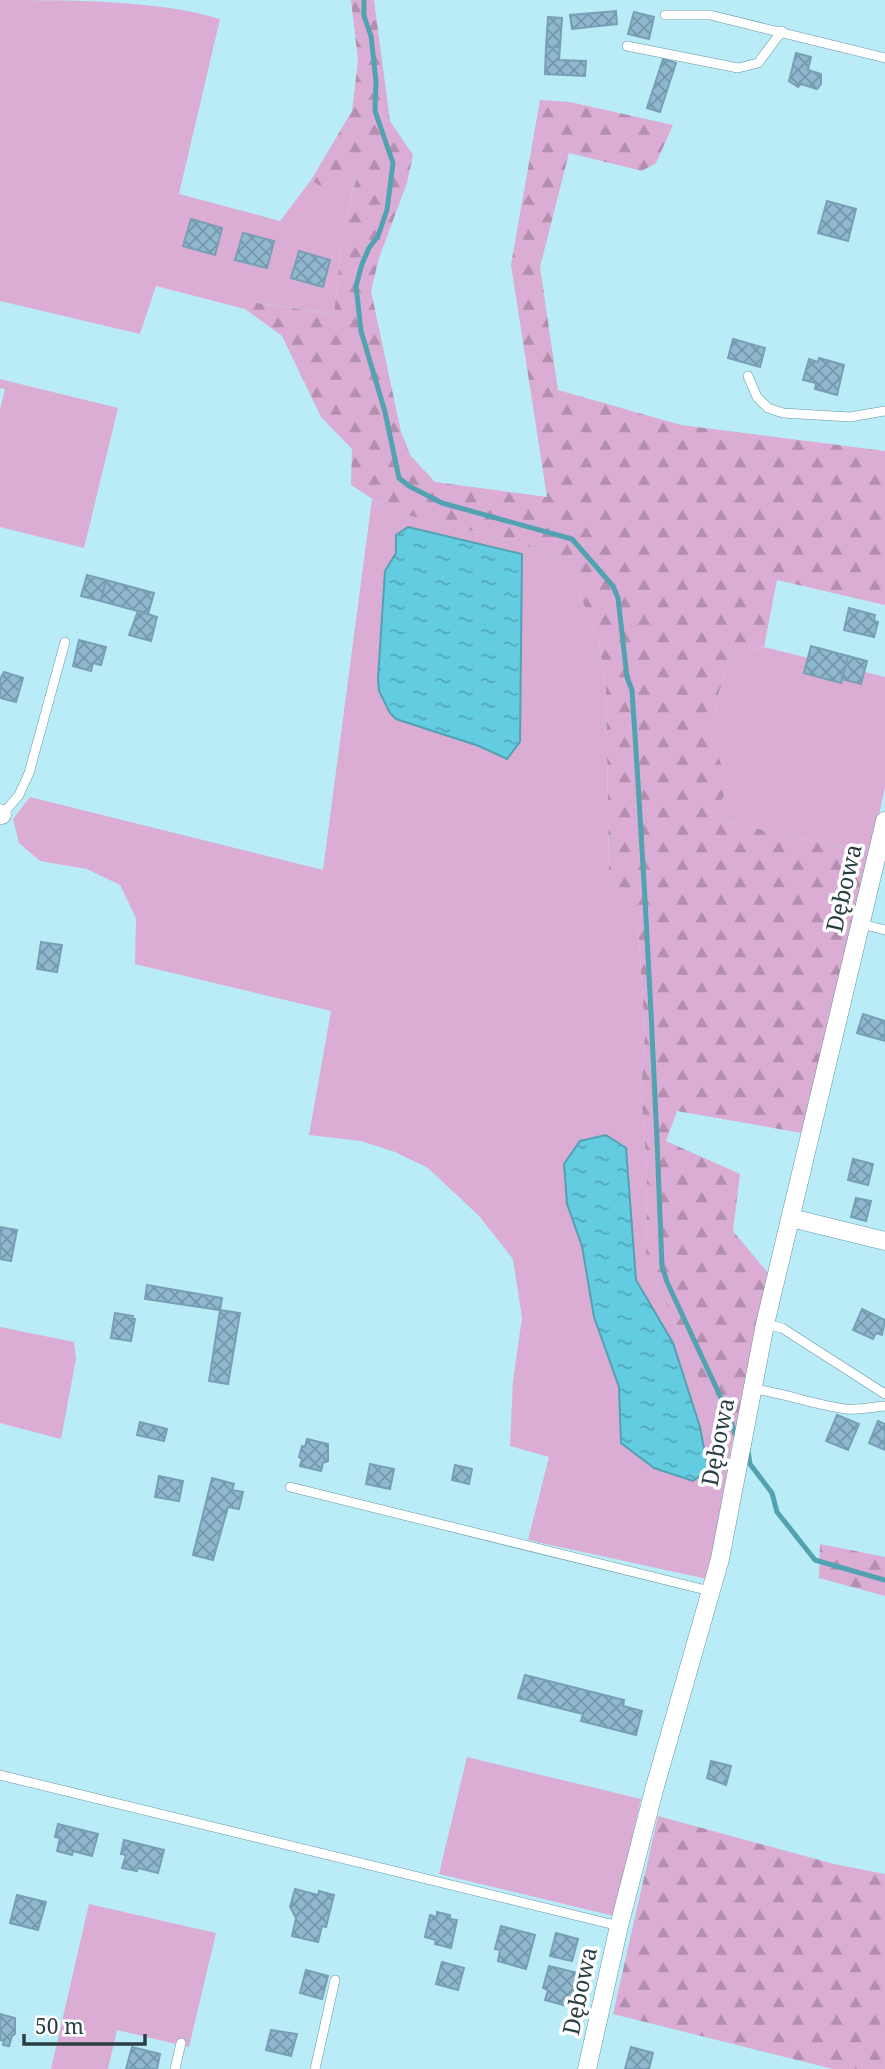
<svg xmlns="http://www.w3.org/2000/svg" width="885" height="2069" font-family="'Noto Serif',serif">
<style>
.green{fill:#dcadd4}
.forest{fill:url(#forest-firs)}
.water{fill:url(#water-ripples);stroke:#52a2b2;stroke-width:2}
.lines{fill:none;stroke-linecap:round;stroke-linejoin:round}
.stream{stroke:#52a2b2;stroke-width:5}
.building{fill:url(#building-cross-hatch);stroke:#779fb5;stroke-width:2}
.lane-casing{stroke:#6596a0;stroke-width:10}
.street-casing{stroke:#6596a0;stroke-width:19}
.lane{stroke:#fff;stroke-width:9}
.street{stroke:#fff;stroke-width:18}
.labels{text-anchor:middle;stroke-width:7;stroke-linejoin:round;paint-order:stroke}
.street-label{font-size:23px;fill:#2a3f44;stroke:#fff}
</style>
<defs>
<pattern id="forest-firs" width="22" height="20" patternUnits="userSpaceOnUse" patternTransform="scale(1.75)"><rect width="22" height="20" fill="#dcadd4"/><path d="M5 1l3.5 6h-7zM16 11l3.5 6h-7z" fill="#b38eae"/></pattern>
<pattern id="water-ripples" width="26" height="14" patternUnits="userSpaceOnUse" patternTransform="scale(1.75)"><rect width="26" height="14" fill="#63cce1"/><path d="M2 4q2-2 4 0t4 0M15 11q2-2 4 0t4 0" fill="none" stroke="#52a7b8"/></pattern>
<pattern id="building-cross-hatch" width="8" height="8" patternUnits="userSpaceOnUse" patternTransform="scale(1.75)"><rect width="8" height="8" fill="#8fb8ce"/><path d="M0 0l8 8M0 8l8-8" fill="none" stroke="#7597a9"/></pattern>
</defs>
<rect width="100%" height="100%" fill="#b9ecf7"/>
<g class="green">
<path d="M0,0C66,0 161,0 220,19L179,194L280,221L311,180L320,186L357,174L342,237L334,314L252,302L245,309L156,286L140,334L0,301Z"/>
<polygon points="0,379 118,408 84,548 0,527 0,410 5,389 0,388"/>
<polygon points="372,499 391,511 517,542 557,558 578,591 598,637 606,688 609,872 638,928 645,1032 641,1093 647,1169 646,1257 731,1450 707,1579 528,1540 549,1457 510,1446 513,1380 522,1318 513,1259 479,1216 428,1168 395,1152 361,1141 309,1135 331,1011 135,964 136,918 120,885 87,869 40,861 19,843 13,819 30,797 323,870"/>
<polygon points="764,647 885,677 885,787 871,854 715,819 729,782 711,739 719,692 732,654"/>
<polygon points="0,1327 74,1342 76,1359 61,1439 0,1423"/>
<polygon points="467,1757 641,1799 614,1916 439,1874"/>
<polygon points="89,1904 216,1933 189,2047 117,2030 108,2069 51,2069"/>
</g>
<g class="forest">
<polygon points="351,0 374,0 390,121 413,155 407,183 379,258 371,291 401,432 411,456 435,482 547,497 511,265 540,100 570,102 673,125 656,163 642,171 569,153 540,267 558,390 681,425 885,451 885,605 777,580 764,647 732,654 719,692 711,739 729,782 715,819 871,854 802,1133 677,1111 666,1141 740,1174 733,1231 768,1273 731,1450 646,1257 647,1169 641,1093 645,1032 638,928 609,872 606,688 598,637 578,591 557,558 517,542 391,511 351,485 352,449 321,417 282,336 245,309 251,302 334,314 342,237 357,175 320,186 311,180 352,111 358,60"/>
<polygon points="820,1544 885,1557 885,1596 819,1578"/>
<polygon points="658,1816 834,1864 885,1874 885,2069 833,2069 613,2014"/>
</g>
<g class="water">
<polygon points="408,527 522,554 520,742 507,759 479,746 396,719 390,713 379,691 378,678 385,571 396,553 396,535"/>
<polygon points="606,1135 626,1148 636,1280 673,1343 700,1427 708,1470 693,1481 654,1468 621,1443 619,1387 594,1317 582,1246 567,1204 564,1164 580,1141"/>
</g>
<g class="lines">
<g class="stream">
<path d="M364,0V16L371,36L376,81L375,111L393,163L387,210L378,236L369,248L362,264L356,286L361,331L385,412L399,478L409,486L442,503L572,539L613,586L618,598L627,677L632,690C645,882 655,1073 662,1266L667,1282L729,1415L735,1434"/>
<polyline points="748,1450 750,1464 772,1493 777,1512 815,1560 885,1580"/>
</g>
</g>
<g class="building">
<polygon points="616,11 617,24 572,29 570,15"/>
<polygon points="634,12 654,17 649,39 628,34"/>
<polygon points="548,17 562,18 560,47 546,47"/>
<polygon points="546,47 560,47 559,60 586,61 585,76 545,74"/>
<polygon points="796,53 811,57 808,70 821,74 821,84 817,89 801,84 798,87 789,81"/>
<polygon points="663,59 676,63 660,112 647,108"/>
<polygon points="827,201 856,209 848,241 818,233"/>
<polygon points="191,219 222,228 215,255 183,246"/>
<polygon points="243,233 274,241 267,268 235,260"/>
<polygon points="299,251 330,260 323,287 291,278"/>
<polygon points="733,339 765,348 760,367 728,358"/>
<polygon points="819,358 844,365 837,395 815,389 816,383 803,380 809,359 818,362"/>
<polygon points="87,575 106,580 101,601 81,596"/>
<polygon points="106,580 154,593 148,614 101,601"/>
<polygon points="849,608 875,615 874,621 878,622 874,637 844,630"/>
<polygon points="138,611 157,617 151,641 129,635"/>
<polygon points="79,640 106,647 101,665 93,663 91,671 73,666"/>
<polygon points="811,646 848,656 841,683 804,673"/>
<polygon points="848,656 867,661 861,684 842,679"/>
<polygon points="4,672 23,678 16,702 0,698 0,679"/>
<polygon points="41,942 62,945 57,972 37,969"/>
<polygon points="863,1014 885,1021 885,1041 857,1033"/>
<polygon points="853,1159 873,1164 868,1185 848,1180"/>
<polygon points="856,1198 871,1201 866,1221 851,1217"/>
<polygon points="0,1227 17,1230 11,1261 0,1259"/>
<polygon points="147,1285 222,1298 220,1310 145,1299"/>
<polygon points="862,1309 885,1320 882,1335 876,1333 873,1339 853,1330"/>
<polygon points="220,1310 240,1313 228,1384 209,1381"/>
<polygon points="115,1313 133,1316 132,1319 135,1319 131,1341 111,1338"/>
<polygon points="837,1415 859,1424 848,1450 826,1441"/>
<polygon points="878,1421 885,1424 885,1450 869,1443"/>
<polygon points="140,1422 167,1429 164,1441 137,1435"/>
<polygon points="307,1439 328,1444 328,1461 323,1463 321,1471 300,1466 302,1459 299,1457 302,1446 305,1447"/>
<polygon points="370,1464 394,1469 390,1489 366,1484"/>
<polygon points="455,1465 472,1469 469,1484 452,1480"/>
<polygon points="159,1476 183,1481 179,1501 155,1497"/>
<polygon points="212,1478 234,1484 232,1490 243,1492 239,1509 228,1507 213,1560 193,1555"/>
<polygon points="525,1675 624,1700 623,1706 642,1711 636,1735 581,1721 583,1714 518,1698"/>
<polygon points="711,1761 731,1766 726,1785 707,1778"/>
<polygon points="58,1824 98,1834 92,1856 73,1851 72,1855 57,1851 60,1838 55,1837"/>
<polygon points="124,1840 164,1850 158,1873 138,1868 137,1871 122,1868 126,1855 121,1854"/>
<polygon points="295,1889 318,1895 319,1891 334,1895 326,1927 322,1926 318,1942 292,1936 296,1918 290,1907"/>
<polygon points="17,1895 46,1902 38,1930 10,1923"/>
<polygon points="437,1912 450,1915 450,1919 457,1920 451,1948 435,1944 436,1940 425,1937 430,1915 437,1917"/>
<polygon points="501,1926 535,1935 526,1969 498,1961 500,1950 495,1949"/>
<polygon points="556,1933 578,1939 572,1961 550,1956"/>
<polygon points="442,1962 464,1968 458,1990 436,1984"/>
<polygon points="549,1966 582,1974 574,2008 545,2000 548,1990 543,1988"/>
<polygon points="306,1970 328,1976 322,1999 300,1993"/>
<polygon points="0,2014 15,2018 15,2034 12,2036 9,2046 3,2045 4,2041 0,2040"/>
<polygon points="271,2030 297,2034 291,2056 266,2050"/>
<polygon points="132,2047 160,2054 157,2069 126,2069"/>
<polygon points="631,2047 653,2053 649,2069 625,2069"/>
</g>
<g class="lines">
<defs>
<g id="lane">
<polyline points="665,15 710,15 885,58"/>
<polyline points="627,46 738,68 758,63 782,31"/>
<polyline points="748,376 757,397 768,408 783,413 850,417 885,411"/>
<polyline points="2,815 19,795 29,773 65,642"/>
<polyline points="861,924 885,930"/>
<polyline points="765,1324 782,1328 885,1394"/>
<path d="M753,1389C785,1393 814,1405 846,1409C859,1410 872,1407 885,1406"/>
<polyline points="290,1487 710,1591"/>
<polyline points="0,1775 619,1926"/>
<polyline points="175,2069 181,2043"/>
<polyline points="315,2069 335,1980"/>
</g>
<g id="street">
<polyline points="0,813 2,815"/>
<polyline points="791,1218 885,1241"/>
<polyline points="587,2069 619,1926 654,1790 720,1559 765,1324 885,821"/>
</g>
</defs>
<use href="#lane" class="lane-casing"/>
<use href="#street" class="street-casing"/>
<use href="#lane" class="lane"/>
<use href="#street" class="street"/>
</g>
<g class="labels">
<g class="street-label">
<text transform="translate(844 888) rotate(-77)" y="8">Dębowa</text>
<text transform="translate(718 1442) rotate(-79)" y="8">Dębowa</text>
<text transform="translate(580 1991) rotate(-78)" y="8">Dębowa</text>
</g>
</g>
<path d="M24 2034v10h121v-10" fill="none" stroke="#2a3f44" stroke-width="3.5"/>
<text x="35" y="2034" font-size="21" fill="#2a3f44" stroke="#ffffff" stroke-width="5" paint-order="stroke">50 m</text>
</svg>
